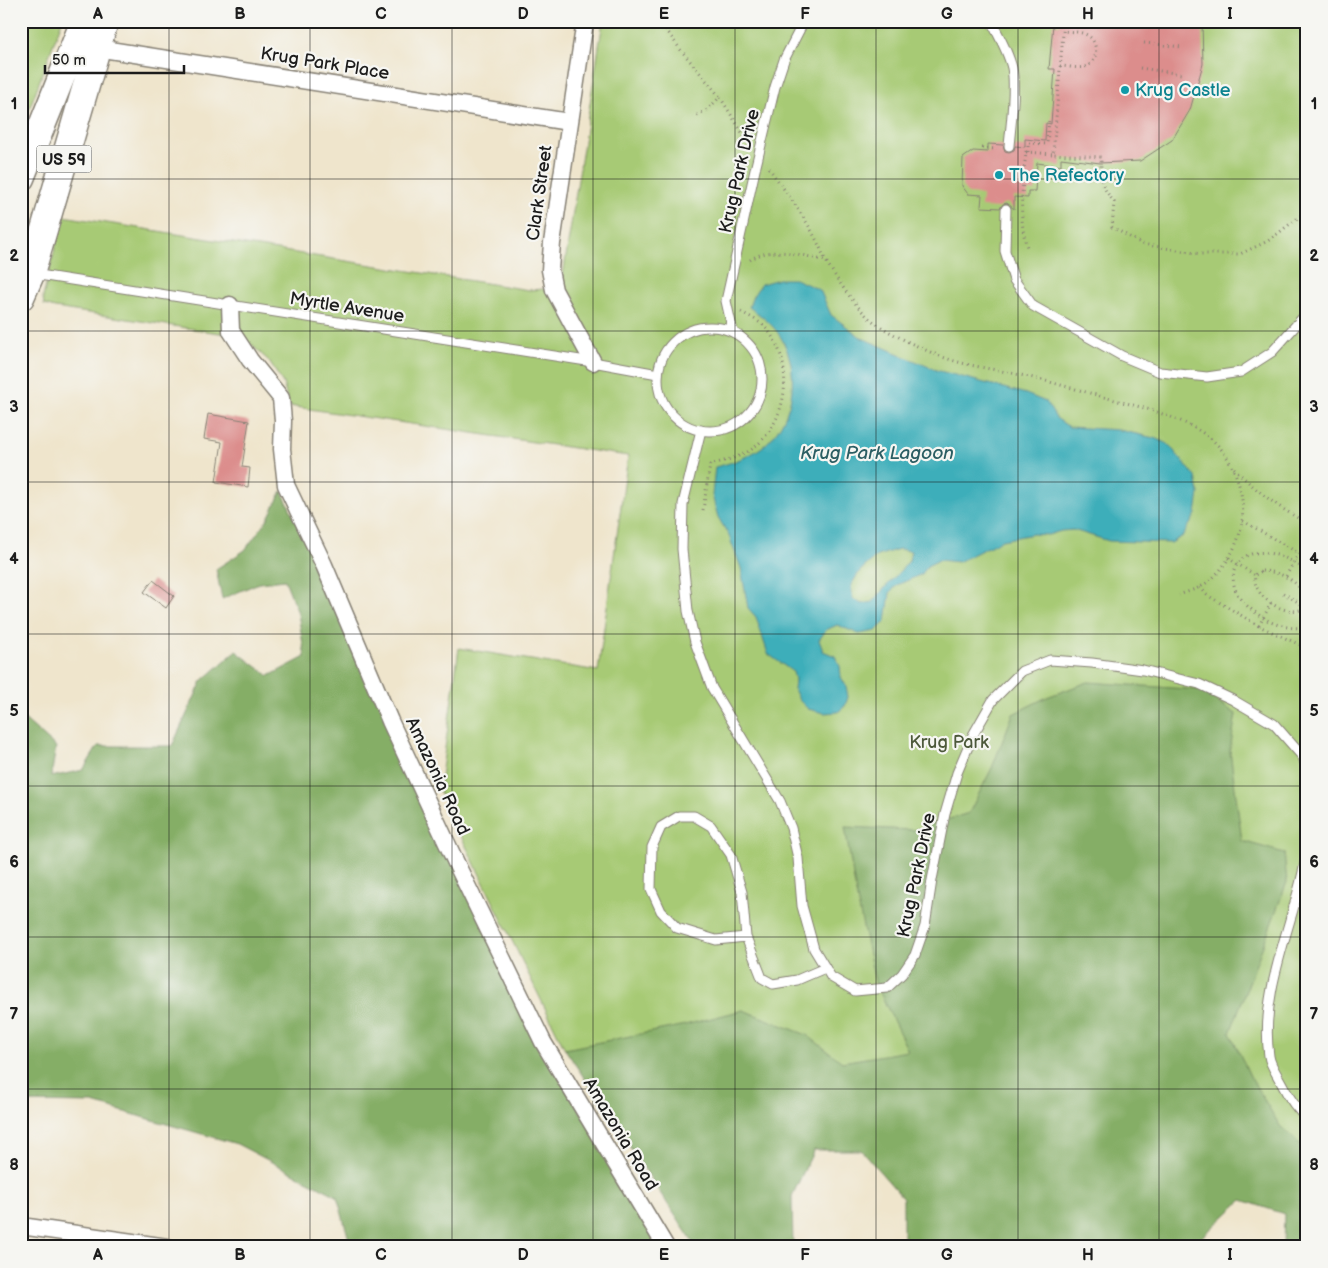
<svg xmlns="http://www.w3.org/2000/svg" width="1328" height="1268" font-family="'Balsamiq Sans',sans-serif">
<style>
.green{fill:#a7ca74;stroke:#627348}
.forest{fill:#85ae66;stroke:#506541}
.water{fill:#3eaeba;stroke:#2d656b;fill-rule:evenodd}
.building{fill:#dc8d8c}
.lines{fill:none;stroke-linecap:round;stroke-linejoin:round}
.service-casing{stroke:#868074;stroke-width:11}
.minor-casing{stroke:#868074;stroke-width:19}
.primary-casing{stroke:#868074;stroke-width:29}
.path{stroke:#868074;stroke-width:3;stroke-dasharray:1 4;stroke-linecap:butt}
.service{stroke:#fff;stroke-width:9}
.minor{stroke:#fff;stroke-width:16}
.primary{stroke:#fff;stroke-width:26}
.grid{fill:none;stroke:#1c1c1c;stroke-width:1;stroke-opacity:0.55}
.culture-dot{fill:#0f9aa8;stroke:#f6f6f2;stroke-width:2}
.labels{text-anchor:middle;stroke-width:4.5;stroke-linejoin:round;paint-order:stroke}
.shield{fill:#f6f6f2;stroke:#5d5d5c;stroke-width:1}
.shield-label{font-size:16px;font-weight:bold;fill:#1c1c1c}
.street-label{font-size:18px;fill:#1c1c1c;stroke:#f6f6f2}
.culture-label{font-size:18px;fill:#0d838f;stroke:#f6f6f2;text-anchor:start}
.park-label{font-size:18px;fill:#4d593b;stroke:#f6f6f2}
.water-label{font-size:19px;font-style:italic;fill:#2b5e63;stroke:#f6f6f2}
.neatline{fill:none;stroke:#1c1c1c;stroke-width:2}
.grid-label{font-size:16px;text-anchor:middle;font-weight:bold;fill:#1c1c1c}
</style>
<rect width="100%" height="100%" fill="#f6f6f2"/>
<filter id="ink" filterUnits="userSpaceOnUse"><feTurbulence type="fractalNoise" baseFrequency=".02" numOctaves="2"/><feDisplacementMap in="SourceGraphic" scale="10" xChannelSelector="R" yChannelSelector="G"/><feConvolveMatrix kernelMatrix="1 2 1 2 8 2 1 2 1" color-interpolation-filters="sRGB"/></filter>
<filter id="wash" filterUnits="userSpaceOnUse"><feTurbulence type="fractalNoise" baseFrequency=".0096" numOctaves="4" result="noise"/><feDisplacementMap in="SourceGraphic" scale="20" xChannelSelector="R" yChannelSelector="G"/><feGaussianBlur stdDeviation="1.12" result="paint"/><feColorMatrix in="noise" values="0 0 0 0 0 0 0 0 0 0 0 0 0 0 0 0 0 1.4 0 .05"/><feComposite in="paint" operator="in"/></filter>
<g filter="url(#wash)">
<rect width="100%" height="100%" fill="#efe5cc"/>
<g class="green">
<polygon points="21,21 62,21 21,131"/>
<polygon points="603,21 1307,21 1307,1162 565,1049 439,791 459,648 598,671 628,456 289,406 283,383 268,360 248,342 226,334 55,308 44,305 43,297 63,216 529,290 561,288"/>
</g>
<g class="forest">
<polygon points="282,491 544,1052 664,1247 351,1247 337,1196 237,1144 93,1103 21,1102 21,716 56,747 51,777 83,770 98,746 172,746 202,681 236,651 269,676 305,657 298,613 285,580 259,583 222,599 216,569 245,550 267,520"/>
<polygon points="1088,682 1201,690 1236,714 1230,751 1242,841 1284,853 1287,882 1230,1033 1251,1078 1280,1126 1307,1150 1307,1247 1283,1247 1284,1214 1242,1200 1191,1247 903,1247 903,1198 861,1150 814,1150 792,1196 793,1247 696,1247 565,1049 681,1026 743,1010 807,1035 842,1062 908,1051 875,982 857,899 845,827 914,830 969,813 992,768 1013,714 1047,697"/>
</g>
<path class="water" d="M779,279H795L820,290L831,315L862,338L936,370L1026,394L1046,402L1056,418L1069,427L1119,430L1154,438L1168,444L1196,477L1199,493L1196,514L1183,536L1171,543L1109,541L1073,530L1061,531L1048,535L1033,534L1002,540L958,562L939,560L927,566L922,574L897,585L890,593L886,621L876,631L859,634L837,625L826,630L819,640L823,651L835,656L840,666L841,677L846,686L848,697L845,706L838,712L824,713L808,709L799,700L794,689L795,680L793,672L768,654L756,617L748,608L741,568L729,536L718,517L712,495L715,467C733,463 754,455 767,443C796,415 801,366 778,333C770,322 760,315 749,307L753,296L761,284ZM899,549L911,551L909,561L883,590L872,602L862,604L853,599L851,585L860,571L877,556Z"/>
<g id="blocks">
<g class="building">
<polygon points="1060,21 1202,21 1203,64 1190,110 1172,140 1140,161 1100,163 1061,158 1061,166 1037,163 1035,191 1028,191 1028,198 1014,197 1014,209 1007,203 1003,204 1000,208 981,207 982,195 968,194 962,186 963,158 973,151 988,152 988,144 1003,145 1005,151 1009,152 1014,150 1015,146 1025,147 1025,139 1045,141 1046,123 1051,124 1055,69 1049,69 1053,24 1060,25"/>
<polygon points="208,414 249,421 242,467 250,468 248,487 216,482 222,442 204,439"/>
<polygon points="153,580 174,596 166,608 144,592"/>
</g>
</g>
</g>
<g filter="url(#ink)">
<use href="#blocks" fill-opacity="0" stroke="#868074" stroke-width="1"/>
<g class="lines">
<defs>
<g id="service">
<path d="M991,21C999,36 1008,51 1012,68C1016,88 1011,124 1009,146"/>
<polyline points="1006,209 1005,251 1014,280 1033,306 1122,356 1160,372 1207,377 1241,372 1272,352 1307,313"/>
<polyline points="33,274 593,362 658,374"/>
<circle cx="710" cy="379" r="52"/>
<polyline points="733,332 726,301 755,170 775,87 784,60 804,21"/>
<polyline points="701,430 683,504 682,549 688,611 695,642 712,688 780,801 791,828 798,858 802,906 814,949 831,977 855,991 887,988 902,974 915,955 925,926 932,880 945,814 957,773 973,735 993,700 1022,671 1050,660 1092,663 1143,670 1199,684 1233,700 1274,724 1303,757 1307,769"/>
<path d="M1307,853C1296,918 1259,990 1269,1056C1270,1065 1278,1076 1282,1084C1288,1096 1296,1109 1307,1118"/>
<polyline points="746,937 716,940 677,928 661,911 651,889 652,847 661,827 679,816 694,816 711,826 731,855 742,892 746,937 762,978 773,984 797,980 825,968"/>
</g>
<g id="minor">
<polyline points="585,21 552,243 550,270 554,290 593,362"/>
<polyline points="90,47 569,122"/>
<polyline points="230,305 231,331 250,360 281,398 283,421 282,449 286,485 324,565 390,721 458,867 543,1042 666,1247"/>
<polyline points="21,1226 167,1247"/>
</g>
<g id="primary">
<polyline points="21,178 84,21"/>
<polyline points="21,297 31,274 105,21"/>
</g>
</defs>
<use href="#service" class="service-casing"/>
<use href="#minor" class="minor-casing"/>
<use href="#primary" class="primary-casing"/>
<g class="path">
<polyline points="660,21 680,49 720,97"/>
<path d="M1064,21L1053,154L1101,157C1101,181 1099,183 1114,202L1112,227L1142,244L1201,254H1240L1268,241L1307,211"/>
<polyline points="1144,43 1183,47"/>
<path d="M1060,66C1067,66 1077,69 1084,67C1099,64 1099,41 1087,35C1080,31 1070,32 1063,31"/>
<polyline points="1140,68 1181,74"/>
<polyline points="697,115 707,110 720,97 748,142"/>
<polyline points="982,148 997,149"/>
<path d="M1026,151C1023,185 1017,218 1028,250"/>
<polyline points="1026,152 1053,154"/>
<polyline points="1028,152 1028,143 1047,144 1049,120"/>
<path d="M769,168C789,197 813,226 825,260"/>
<path d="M750,260C771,245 802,255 826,261C838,281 852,302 869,318C884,331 916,346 935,354C960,365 989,368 1016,374C1044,380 1072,388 1100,396C1136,406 1175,414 1206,435C1232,453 1246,491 1242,522C1239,546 1222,575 1200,587C1194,590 1186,592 1179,595"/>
<path d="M1234,468C1256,491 1279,508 1307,523"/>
<path d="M703,510L710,465C726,460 743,457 756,446C790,417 795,359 764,326C757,320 749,316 741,312"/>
<polyline points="1243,521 1307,558"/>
<polyline points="1228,558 1255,575"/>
<path d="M1262,571C1281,571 1307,584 1306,607C1289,620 1251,597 1255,575Z"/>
<path d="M1307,572C1290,555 1245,539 1234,571C1232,580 1234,589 1239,597C1244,604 1252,610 1259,615C1273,625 1290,630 1307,627"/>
<polyline points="1286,576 1299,553"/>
<polyline points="1200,587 1207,595 1259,626"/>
<polyline points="1283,593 1306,607"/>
<polyline points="1271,603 1259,626 1307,648"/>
</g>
<use href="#service" class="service"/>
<use href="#minor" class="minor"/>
<use href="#primary" class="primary"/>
</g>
</g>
<path class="grid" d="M169,21V1247M310,21V1247M452,21V1247M593,21V1247M735,21V1247M876,21V1247M1018,21V1247M1159,21V1247M21,179H1307M21,331H1307M21,482H1307M21,634H1307M21,786H1307M21,937H1307M21,1089H1307"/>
<g class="culture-dot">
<circle cx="1125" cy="90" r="5"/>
<circle cx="999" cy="175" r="5"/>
</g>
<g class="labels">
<rect class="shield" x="36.5" y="145.5" width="55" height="27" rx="4"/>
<g class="shield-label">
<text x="64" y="165">US 59</text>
</g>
<g class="street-label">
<text transform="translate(325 63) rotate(9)" y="6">Krug Park Place</text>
<text transform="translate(739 171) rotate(-77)" y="6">Krug Park Drive</text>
<text transform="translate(539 193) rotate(-82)" y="6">Clark Street</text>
<text transform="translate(347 307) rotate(9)" y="6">Myrtle Avenue</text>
<text transform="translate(438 776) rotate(65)" y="6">Amazonia Road</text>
<text transform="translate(916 875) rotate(-78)" y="6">Krug Park Drive</text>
<text transform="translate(621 1134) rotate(59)" y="6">Amazonia Road</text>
</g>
<g class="culture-label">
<text x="1135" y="96">Krug Castle</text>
<text x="1009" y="181">The Refectory</text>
</g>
<g class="park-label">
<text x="949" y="748">Krug Park</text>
</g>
<g class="water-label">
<text x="877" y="459">Krug Park Lagoon</text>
</g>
</g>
<rect width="1328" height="1268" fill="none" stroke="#f6f6f2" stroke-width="55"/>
<path d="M45 65v8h139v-8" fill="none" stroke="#1c1c1c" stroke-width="2.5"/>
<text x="52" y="65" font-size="15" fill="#1c1c1c" stroke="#f6f6f2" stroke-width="4" paint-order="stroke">50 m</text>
<rect x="28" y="28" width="1272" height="1212" class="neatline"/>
<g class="grid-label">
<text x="98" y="19">A</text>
<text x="240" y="19">B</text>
<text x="381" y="19">C</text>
<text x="523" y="19">D</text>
<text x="664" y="19">E</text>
<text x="805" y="19">F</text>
<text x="947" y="19">G</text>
<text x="1088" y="19">H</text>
<text x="1230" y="19">I</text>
<text x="14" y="109">1</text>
<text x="1314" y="109">1</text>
<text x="14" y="261">2</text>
<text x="1314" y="261">2</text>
<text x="14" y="412">3</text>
<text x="1314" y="412">3</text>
<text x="14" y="564">4</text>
<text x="1314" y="564">4</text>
<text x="14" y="716">5</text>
<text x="1314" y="716">5</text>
<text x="14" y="867">6</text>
<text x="1314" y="867">6</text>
<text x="14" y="1019">7</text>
<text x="1314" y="1019">7</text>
<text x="14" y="1170">8</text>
<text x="1314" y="1170">8</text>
<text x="98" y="1260">A</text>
<text x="240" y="1260">B</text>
<text x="381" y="1260">C</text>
<text x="523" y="1260">D</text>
<text x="664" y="1260">E</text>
<text x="805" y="1260">F</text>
<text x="947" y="1260">G</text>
<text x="1088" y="1260">H</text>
<text x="1230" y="1260">I</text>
</g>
</svg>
